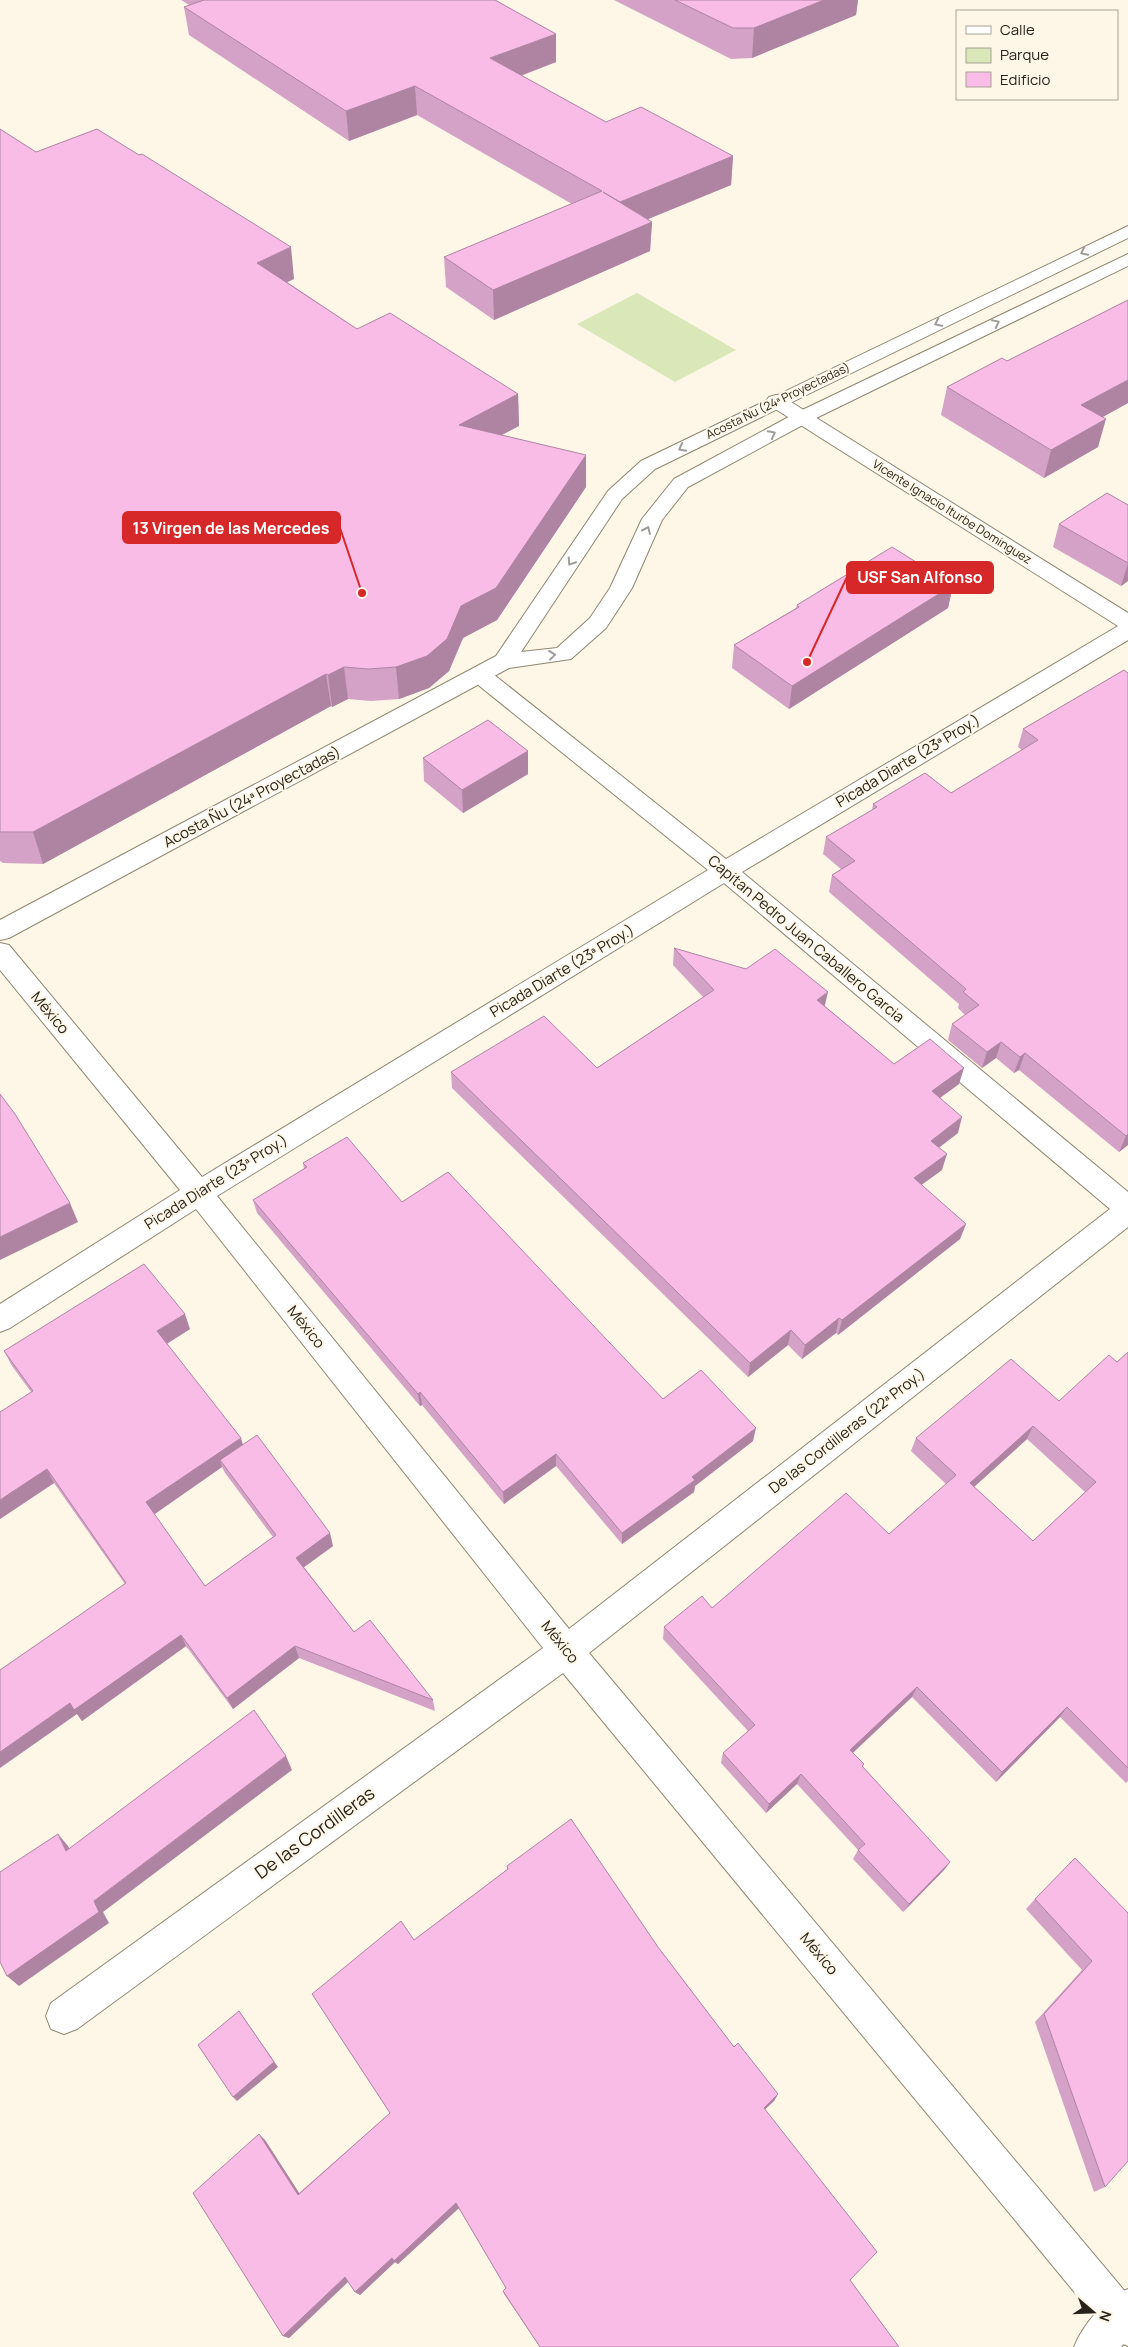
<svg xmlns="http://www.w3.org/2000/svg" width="1128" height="2347" font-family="Manrope,sans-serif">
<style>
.green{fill:#d9e7b9}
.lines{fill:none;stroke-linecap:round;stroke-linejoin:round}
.street-casing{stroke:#8f866f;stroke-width:2}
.secondary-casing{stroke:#8f866f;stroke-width:2}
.street{fill:#fff;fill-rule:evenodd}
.secondary{fill:#fff;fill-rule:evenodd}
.wall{fill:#d5a2c7;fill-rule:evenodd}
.shaded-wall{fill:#ae84a2}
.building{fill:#f8bce7;stroke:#ae84a2;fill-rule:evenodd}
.oneway{stroke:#9e9c98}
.labels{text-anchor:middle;stroke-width:4;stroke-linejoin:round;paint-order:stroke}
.far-street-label{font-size:12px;fill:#27231a;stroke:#fef7e8}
.street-label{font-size:15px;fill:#27231a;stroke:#fef7e8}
.near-street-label{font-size:18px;fill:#27231a;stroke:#fef7e8}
.leader{fill:none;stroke:#d62828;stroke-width:2}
.callout-dot{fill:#d62828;stroke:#fef7e8;stroke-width:2}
.callout{fill:#d62828;stroke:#d62828;stroke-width:2}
.callout-label{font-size:16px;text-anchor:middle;font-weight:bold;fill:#fff}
</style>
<rect width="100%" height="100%" fill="#fef7e8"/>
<polygon class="green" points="637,293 736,350 675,382 577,324"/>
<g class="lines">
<defs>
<path id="street" d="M776,395L783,397L1128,613V640L742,872L1128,1192V1227L589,1653L1128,2295V2346L1114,2340L563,1673L77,2029L64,2034L51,2029L46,2016L51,2003L543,1648L196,1209L10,1328L0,1332V1304L180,1190L0,970V943L9,945L202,1177L708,870L472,680L469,675L472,670L480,668L488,670L726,859L1118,626L769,405L766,401L769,397ZM724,883L1110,1209L569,1629L217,1196Z"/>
<g id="secondary">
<polygon points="1128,226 1128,238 655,469 622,499 521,652 557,648 590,618 610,588 642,519 674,479 796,413 1128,254 1128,266 810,421 688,487 662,520 632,588 606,628 571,659 509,668 9,938 0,940 0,920 496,656 608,491 641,461"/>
<path d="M1128,2289V2339L1121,2347H1074C1083,2324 1105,2299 1128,2289Z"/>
</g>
</defs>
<use href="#street" class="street-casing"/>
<use href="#secondary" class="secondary-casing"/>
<use href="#street" class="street"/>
<use href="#secondary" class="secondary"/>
</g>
<g class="wall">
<polygon points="181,0 495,0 556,34 556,62 521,76 606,122 733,156 731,185 648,219 652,222 650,251 494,320 446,287 444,257 572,204 417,115 349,141 189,35 184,7 189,5"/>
<polygon points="614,0 858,0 856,15 752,58 731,59"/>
<polygon points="0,129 36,152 294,279 287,282 357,329 518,394 519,426 501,435 586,487 497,620 463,638 449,671 429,688 399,699 371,701 348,699 332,707 331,706 43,864 3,863 0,861"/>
<polygon points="1128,300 1128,403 1102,417 1098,447 1044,478 941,415 947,387 1007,361"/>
<polygon points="1128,505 1128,581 1121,586 1053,547 1059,524"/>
<polygon points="953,585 948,608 789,709 732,668 734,645 796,608 797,605"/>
<polygon points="1124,670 1128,1145 1119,1152 1019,1070 1014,1073 996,1058 982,1068 948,1040 952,1024 965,1015 958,1008 959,1004 829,892 832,875 841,869 823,854 826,837 872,810 873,804 951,793 1022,750 1018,747 1023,729"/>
<polygon points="528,751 528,774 463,813 424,781 423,758"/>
<polygon points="674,948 825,1006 894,1064 959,1084 940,1098 958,1133 939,1147 942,1170 921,1185 966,1224 960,1239 838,1335 836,1333 802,1359 788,1345 748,1377 452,1088 451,1072 597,1068 703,997 673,965"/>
<polygon points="303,1163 402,1202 663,1399 753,1441 695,1486 694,1492 622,1544 556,1466 504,1504 422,1405 420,1406 257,1213 253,1200 304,1169"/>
<path d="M190,1329L167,1344L243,1445L333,1546L304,1567L354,1632L433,1700L435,1711L299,1658L233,1709L186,1646L82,1721L77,1714L125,1584L54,1483L0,1519L31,1392L12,1366L4,1351ZM222,1467L225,1473L273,1537L205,1586L154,1514Z"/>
<path d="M1128,1352V1781L1126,1783L1060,1717L996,1782L912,1697L853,1753L864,1764L863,1767L950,1862L944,1870L903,1912L853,1859L858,1850L797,1784L766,1813L721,1763L723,1753L748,1731L663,1639L664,1627L889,1534L946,1484L911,1451L916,1438L1059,1401L1117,1362ZM1027,1439L1085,1492L1033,1541L974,1487Z"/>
<polygon points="507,1866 658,1947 734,2047 778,2094 774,2101 765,2109 850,2280 899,2347 540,2347 504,2294 503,2291 506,2288 459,2208 398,2264 395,2262 360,2295 355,2292 348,2282 289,2338 283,2336 265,2140 299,2193 390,2113 312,1994 414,1940 507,1870"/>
<polygon points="1035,1899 1128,1913 1105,2187 1094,2192 1035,2022 1082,1970 1026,1909"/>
</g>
<g class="shaded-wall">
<polygon points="824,0 858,0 856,15 752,58 754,28"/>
<polygon points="556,34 556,62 490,87 490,58"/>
<polygon points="415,86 417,115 349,141 346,111"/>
<polygon points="733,156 731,185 619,231 620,202"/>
<polygon points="652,222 650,251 494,320 493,290"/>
<polygon points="291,247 294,279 262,294 257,263"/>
<polygon points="1128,380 1128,403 1074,433 1081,405"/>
<polygon points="518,394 519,426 460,457 459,425"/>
<polygon points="1106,419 1098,447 1044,478 1051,450"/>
<polygon points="586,455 586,487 497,620 463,638 449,671 429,688 399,699 396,667 461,606"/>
<polygon points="1128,563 1128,581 1121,586"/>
<polygon points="953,585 948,608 789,709 792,686"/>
<polygon points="344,667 348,699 332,707 328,675"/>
<polygon points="326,674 331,706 43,864 33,832"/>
<polygon points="528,751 528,774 463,813 462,790"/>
<polygon points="828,992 824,1009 817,1000"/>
<polygon points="1001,1042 996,1058 982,1068 987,1052"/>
<polygon points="1025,1053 1019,1070 1014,1073 1020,1057"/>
<polygon points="964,1068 959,1084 927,1107 932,1091"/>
<polygon points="962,1117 958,1133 927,1157 931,1141"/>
<polygon points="1128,1134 1128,1145 1119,1152 1126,1136"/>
<polygon points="947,1154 942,1170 909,1194 914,1178"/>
<polygon points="70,1203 78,1222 0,1260 0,1237"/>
<polygon points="966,1224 960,1239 838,1335 842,1320"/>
<polygon points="185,1314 190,1329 163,1346 157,1331"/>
<polygon points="839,1318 836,1333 802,1359 805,1345"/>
<polygon points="791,1330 788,1345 748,1377 750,1363"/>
<polygon points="420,1392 422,1405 420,1406 418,1394"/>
<polygon points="1033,1426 1027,1439 965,1495 970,1483"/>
<polygon points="756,1428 753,1441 695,1486 694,1492 622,1544 622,1533 692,1477"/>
<polygon points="241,1438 245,1452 220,1460 222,1467 152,1516 146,1502"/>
<polygon points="556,1454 556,1466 504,1504 503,1492"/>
<polygon points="47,1469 54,1483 0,1519 0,1500"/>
<polygon points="330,1533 333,1546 300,1570 296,1558"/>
<polygon points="181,1635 186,1646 82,1721 77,1714 0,1768 0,1752 70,1703"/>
<polygon points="295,1646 299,1658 233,1709 227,1698"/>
<polygon points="917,1687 912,1697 846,1759 850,1750"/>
<polygon points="1067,1707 1060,1717 996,1782 1002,1772"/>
<polygon points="286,1756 292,1770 103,1912 109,1923 19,1986 7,1976 94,1901"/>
<polygon points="801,1774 797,1784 766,1813 769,1804"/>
<polygon points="58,1834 68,1846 77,1862 66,1851"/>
<polygon points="950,1862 944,1870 903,1912 909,1904"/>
<polygon points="239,2011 278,2067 237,2101 233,2097"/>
<polygon points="778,2094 774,2101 760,2114 764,2108"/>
<polygon points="259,2134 265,2140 303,2199 298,2195"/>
<polygon points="456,2203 459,2208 398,2264 395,2262 360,2295 355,2292 392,2258"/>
<polygon points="345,2277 350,2280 289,2338 283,2336"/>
</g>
<g class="building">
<polygon points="204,0 495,0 556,34 490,58 606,122 641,107 733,156 620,202 603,192 652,222 493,290 444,257 602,191 415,86 346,111 184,7"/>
<polygon points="675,0 824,0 754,28 733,28"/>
<polygon points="0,129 36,152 97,129 139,155 142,154 291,247 257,263 357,329 390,313 518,394 459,425 586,455 496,588 461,606 447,639 427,656 396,667 368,669 344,667 328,675 326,674 33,832 0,832"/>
<polygon points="1128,300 1128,380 1081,405 1106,419 1051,450 947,387 1002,358 1007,361"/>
<polygon points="1107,493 1128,505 1128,563 1059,524"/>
<polygon points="892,547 953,585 792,686 734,645 799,607 797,605"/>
<polygon points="1124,670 1128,673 1128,1134 1126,1136 1025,1053 1020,1057 1001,1042 987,1052 952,1024 979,1005 963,992 966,989 832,875 855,861 826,837 877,807 873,804 925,773 951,793 1038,740 1023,729"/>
<polygon points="488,720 528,751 462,790 423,758"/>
<polygon points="674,948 746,969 775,949 828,992 817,1000 894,1064 930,1039 964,1068 932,1091 962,1117 931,1141 947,1154 914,1178 966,1224 842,1320 839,1318 805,1345 791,1330 750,1363 451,1072 544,1016 597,1068 714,990"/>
<polygon points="0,1094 15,1114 70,1203 0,1237"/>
<polygon points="347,1137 402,1202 448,1172 663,1399 701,1370 756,1428 692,1477 695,1480 622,1533 556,1454 503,1492 420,1392 418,1394 253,1200 307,1167 303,1163"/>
<polygon points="144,1264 185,1314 157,1331 241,1438 146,1502 205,1586 276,1535 220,1460 257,1435 330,1533 296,1558 354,1632 370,1620 433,1700 295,1646 227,1698 181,1635 74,1710 70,1703 0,1752 0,1670 126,1583 47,1469 0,1500 0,1412 33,1391 4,1351"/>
<path d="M1128,1352V1768L1067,1707L1002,1772L917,1687L850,1750L864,1764L862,1766L950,1862L909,1904L858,1850L865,1844L801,1774L769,1804L723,1753L755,1725L664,1627L702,1596L712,1608L846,1493L889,1534L956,1475L916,1438L1011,1359L1059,1401L1109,1355L1117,1362ZM1033,1426L1096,1482L1033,1541L970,1483Z"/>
<polygon points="254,1710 286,1756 94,1901 99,1912 7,1976 0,1962 0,1872 58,1834 66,1851"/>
<polygon points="571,1819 658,1947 734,2047 738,2043 778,2094 764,2108 877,2252 850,2280 899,2347 540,2347 503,2291 506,2288 456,2203 394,2261 392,2258 355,2292 345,2277 283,2336 193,2193 259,2134 298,2195 390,2113 312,1994 401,1921 414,1940 508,1869 507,1866"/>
<polygon points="1075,1858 1128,1913 1128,2161 1105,2187 1044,2014 1092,1961 1035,1899"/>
<polygon points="239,2011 274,2062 233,2097 198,2045"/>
</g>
<defs><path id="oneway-chevron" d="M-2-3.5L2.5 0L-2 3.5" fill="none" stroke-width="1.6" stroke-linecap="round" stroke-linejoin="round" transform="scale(1.25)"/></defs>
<g class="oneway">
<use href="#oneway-chevron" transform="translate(1084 252) rotate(154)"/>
<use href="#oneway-chevron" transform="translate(938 323) rotate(154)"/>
<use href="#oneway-chevron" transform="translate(996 323) rotate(-26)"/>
<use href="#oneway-chevron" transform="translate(772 434) rotate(-28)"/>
<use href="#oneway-chevron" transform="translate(682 448) rotate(153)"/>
<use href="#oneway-chevron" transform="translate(647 530) rotate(-66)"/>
<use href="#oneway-chevron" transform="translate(571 562) rotate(123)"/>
<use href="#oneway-chevron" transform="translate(552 655) rotate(-7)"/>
</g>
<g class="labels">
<g class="far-street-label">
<text transform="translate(778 401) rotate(-26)" y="4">Acosta Ñu (24ª Proyectadas)</text>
<text transform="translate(952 512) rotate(32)" y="4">Vicente Ignacio Iturbe Dominguez</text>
</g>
<g class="street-label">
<text transform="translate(908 761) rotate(-31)" y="5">Picada Diarte (23ª Proy.)</text>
<text transform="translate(252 797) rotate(-28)" y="5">Acosta Ñu (24ª Proyectadas)</text>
<text transform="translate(806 939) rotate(40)" y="5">Capitan Pedro Juan Caballero Garcia</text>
<text transform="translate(562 971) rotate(-31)" y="5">Picada Diarte (23ª Proy.)</text>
<text transform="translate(50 1013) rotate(50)" y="5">México</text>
<text transform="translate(216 1182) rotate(-32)" y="5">Picada Diarte (23ª Proy.)</text>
<text transform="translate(306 1327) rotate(51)" y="5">México</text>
<text transform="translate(847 1431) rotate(-38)" y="5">De las Cordilleras (22ª Proy.)</text>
<text transform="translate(560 1642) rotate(51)" y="5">México</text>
<text transform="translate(819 1954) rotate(50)" y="5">México</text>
</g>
<g class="near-street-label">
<text transform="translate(315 1833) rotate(-36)" y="6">De las Cordilleras</text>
</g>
</g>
<path class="leader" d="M362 593L340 528M807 662L847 577"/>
<g class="callout-dot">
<circle cx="362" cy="593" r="5"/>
<circle cx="807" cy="662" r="5"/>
</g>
<g class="callout">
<rect x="123" y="512" width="217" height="31" rx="5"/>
<rect x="847" y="562" width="146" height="31" rx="5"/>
</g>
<g class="callout-label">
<text x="231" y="534">13 Virgen de las Mercedes</text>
<text x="920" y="583">USF San Alfonso</text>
</g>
<rect x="956" y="10" width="162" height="90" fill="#fef7e8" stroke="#a8a296"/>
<rect x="966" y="26" width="25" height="8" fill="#ffffff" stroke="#a8a296"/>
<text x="1000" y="35" font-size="15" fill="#27231a">Calle</text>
<rect x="966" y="48" width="25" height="15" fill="#d9e7b9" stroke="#a8a296"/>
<text x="1000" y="60" font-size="15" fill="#27231a">Parque</text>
<rect x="966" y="72" width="25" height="15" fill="#f8bce7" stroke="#a8a296"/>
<text x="1000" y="85" font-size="15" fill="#27231a">Edificio</text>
<g transform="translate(1093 2312) rotate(109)" stroke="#fef7e8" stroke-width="4" paint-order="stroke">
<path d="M0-4L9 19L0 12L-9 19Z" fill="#27231a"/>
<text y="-8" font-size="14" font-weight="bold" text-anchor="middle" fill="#27231a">N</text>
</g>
</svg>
